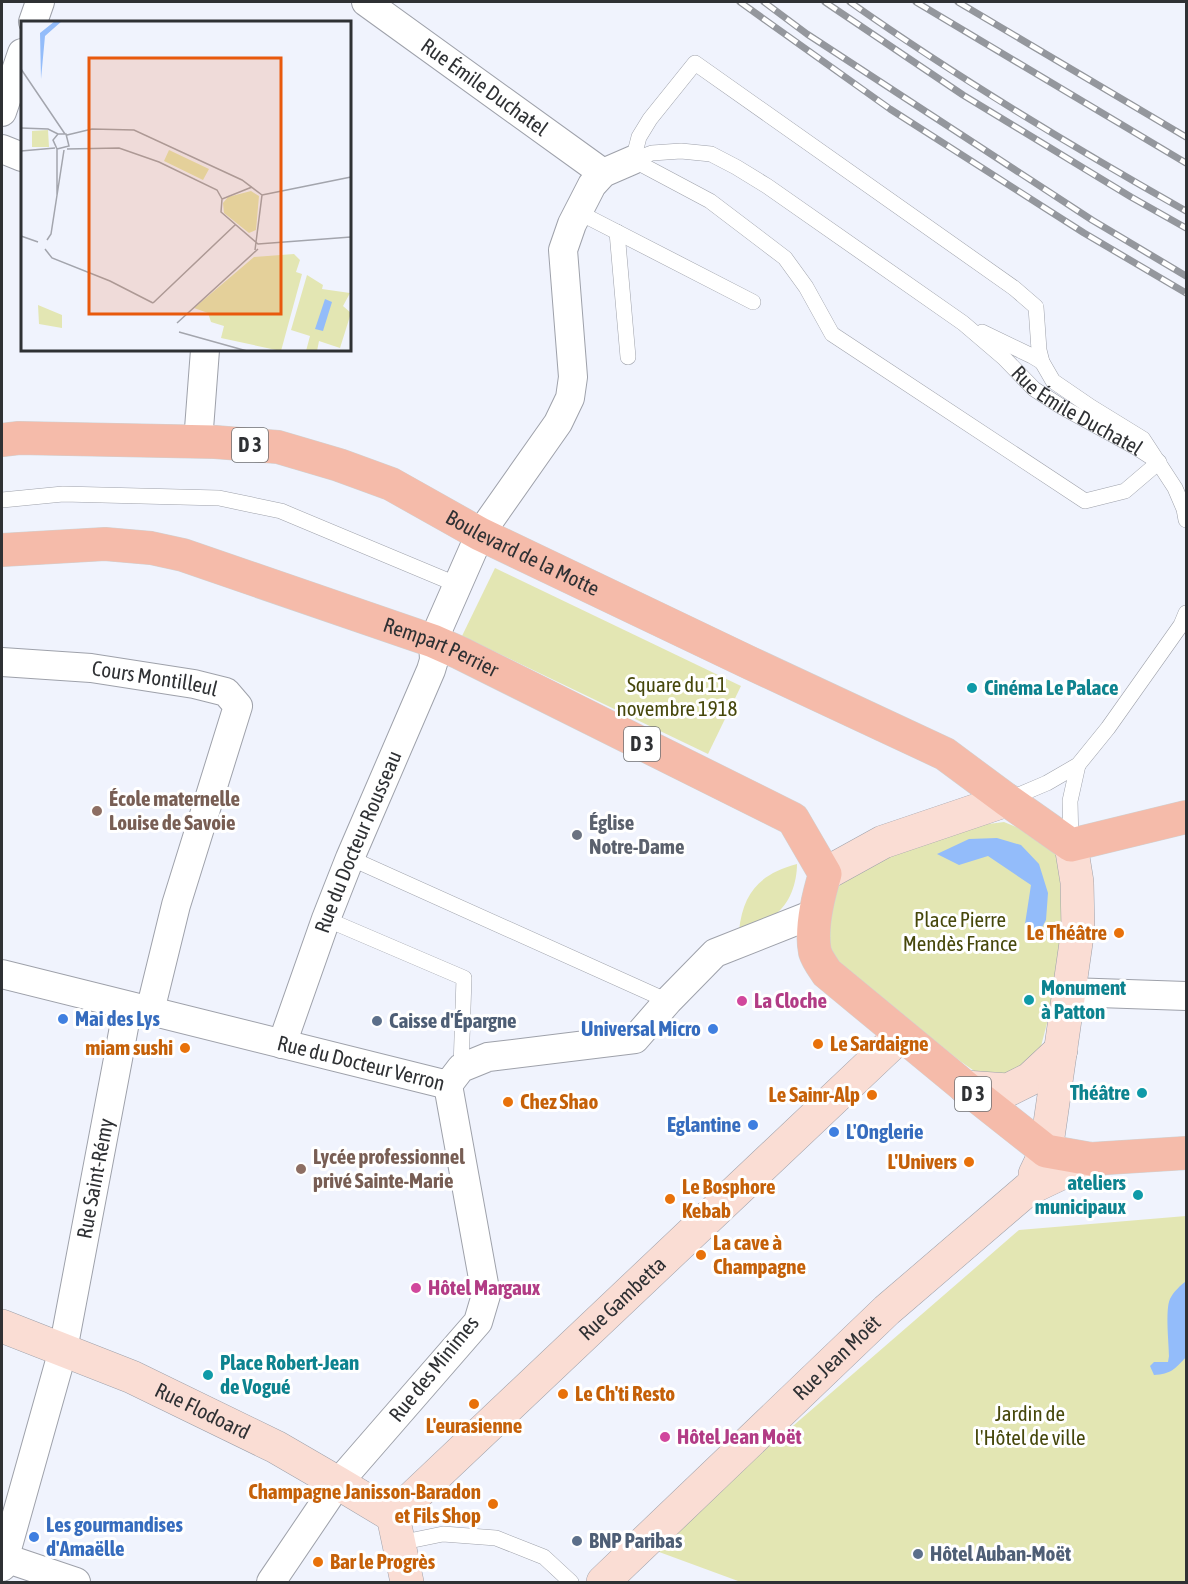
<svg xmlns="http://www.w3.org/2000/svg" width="1188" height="1584" font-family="'Asap Condensed',sans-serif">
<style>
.green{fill:#e3e6b3}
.water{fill:#93bcfa}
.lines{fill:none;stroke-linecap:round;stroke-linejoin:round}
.service-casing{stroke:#9ea1aa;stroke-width:16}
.minor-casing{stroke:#9ea1aa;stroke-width:30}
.secondary-casing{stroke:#9ea1aa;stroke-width:34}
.primary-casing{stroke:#d1d2d2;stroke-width:34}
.service{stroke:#fff;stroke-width:15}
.minor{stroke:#fff;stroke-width:28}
.secondary{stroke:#faddd4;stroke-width:33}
.primary{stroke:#f5bbaa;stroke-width:33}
.rail-casing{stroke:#94979d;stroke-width:7}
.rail{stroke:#fff;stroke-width:4.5;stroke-dasharray:14;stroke-linecap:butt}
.culture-dot{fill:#0f9aa8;stroke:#fff;stroke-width:2}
.education-dot{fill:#8d6e63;stroke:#fff;stroke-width:2}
.worship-dot{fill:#6b7280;stroke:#fff;stroke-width:2}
.food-dot{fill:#e8710a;stroke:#fff;stroke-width:2}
.hotel-dot{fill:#d1479c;stroke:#fff;stroke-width:2}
.shop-dot{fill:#3f7fe0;stroke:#fff;stroke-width:2}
.service-dot{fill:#5c6f8a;stroke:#fff;stroke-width:2}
.labels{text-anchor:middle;stroke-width:6;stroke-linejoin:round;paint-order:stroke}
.shield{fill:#fff;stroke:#6d6f71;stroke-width:1.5}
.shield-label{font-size:20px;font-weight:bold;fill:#2f3134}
.street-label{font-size:21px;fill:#2f3134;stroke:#fff}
.park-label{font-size:21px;fill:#46470b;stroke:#fff}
.culture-label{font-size:21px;font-weight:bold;fill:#0d838f;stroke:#fff;text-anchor:start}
.education-label{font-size:21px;font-weight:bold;fill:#785e54;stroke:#fff;text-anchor:start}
.worship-label{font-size:21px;font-weight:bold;fill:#5b616d;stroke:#fff;text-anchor:start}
.food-label{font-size:21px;font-weight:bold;fill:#c56008;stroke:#fff;text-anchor:start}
.hotel-label{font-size:21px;font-weight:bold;fill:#b23c85;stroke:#fff;text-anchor:start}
.shop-label{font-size:21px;font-weight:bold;fill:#366cbe;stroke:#fff;text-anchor:start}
.service-label{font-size:21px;font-weight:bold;fill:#4e5e75;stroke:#fff;text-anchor:start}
.inset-road{fill:none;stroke:#a3a5ad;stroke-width:1.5}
.view{fill:#e8590c;fill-opacity:0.15;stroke:#e8590c;stroke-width:3}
.inset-edge{fill:none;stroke:#2f3134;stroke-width:3}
</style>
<rect width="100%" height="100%" fill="#f0f3fd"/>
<g class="green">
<polygon points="495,568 741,686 708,754 462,636"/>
<polygon points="1004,822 1036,835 1055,852 1065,882 1065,914 1057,984 1036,1066 990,1082 960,1061 833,961 825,935 830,896 862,862 934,831"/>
<path d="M797,864C797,882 790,905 774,915C764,922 750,926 739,931C743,892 760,874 797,864Z"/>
<polygon points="1186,1216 1186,1582 738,1582 738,1581 651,1549 1019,1230"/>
</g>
<g class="water">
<polygon points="997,838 1021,845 1039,864 1048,893 1046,920 1038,935 1025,924 1031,885 988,856 959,865 937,854 969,839"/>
<path d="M1186,1281V1357C1175,1369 1171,1374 1154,1375L1150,1366L1154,1362H1168L1169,1356C1169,1343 1165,1310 1170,1299C1173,1292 1181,1285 1186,1281Z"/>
</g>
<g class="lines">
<defs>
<g id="service">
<polyline points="633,160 639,137 650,119 695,63 1014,288 1036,307 1039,350 1042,362 1053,381 1091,407 1143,439 1175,488 1184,509 1186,520"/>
<polyline points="633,160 710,201 785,258 806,287 832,334 1085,501 1125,491 1159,462"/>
<path id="s1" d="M633,160L652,153L681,151L711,154L736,167L767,186L963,323L1004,358L1034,389L1062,407L1137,448L1154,459"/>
<polyline points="578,212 753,302"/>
<polyline points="617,232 628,357"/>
<polyline points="982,332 1032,356 1042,362"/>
<polyline points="2,500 63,494 219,498 281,511 458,585"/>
<polyline points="1007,800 1047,783 1078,765 1108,728 1181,625 1186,613"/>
<polyline points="1071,845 1070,801 1078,765"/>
<polyline points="350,858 668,1001"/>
<polyline points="326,919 464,978 461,1068"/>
<polyline points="399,1543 443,1534 496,1538 544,1557 571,1582"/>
</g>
<g id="minor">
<path id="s2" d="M366,2L603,173"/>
<polyline points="33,22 40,2"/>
<polyline points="2,112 22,53"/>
<polyline points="2,149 22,157"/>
<polyline points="198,442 205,350"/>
<path id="s3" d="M2,662L91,668L194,684L226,692L238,706L176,905L150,1011"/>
<path id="s4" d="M2,974L448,1085L461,1068L488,1057L635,1039L668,1001L715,953L816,913"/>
<polyline points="1069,992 1186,996"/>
<path id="s5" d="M282,1044L326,919L350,858L431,670L434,660L433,641L480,534L558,423L570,398L573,377L563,250L572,224L592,185L603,173L633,160"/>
<polyline points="2,1557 76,1582"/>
<path id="s6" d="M2,1567L63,1350L128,1006"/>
<polyline points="271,1582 338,1483 478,1322 486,1295 448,1085"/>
</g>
<g id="secondary">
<polyline points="825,874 883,842 1007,800"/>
<polyline points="965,1087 1008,1090 1030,1079 1061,1050"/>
<polyline points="1035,1174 1046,1151 1078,929 1077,882 1071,845"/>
<path id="s7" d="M2,1326L132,1377L276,1447L338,1483L393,1516"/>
<path id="s8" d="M393,1516L901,1035"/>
<polyline points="393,1516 407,1582"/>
<path id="s9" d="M603,1582L887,1310L1028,1189L1091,1159"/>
</g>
<g id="primary">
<path id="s10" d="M2,440L19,438L215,442L278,447L339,465L391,484L480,534L750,663L945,754L1007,800L1071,845L1186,817"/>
<path id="s11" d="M2,550L105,544L151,548L183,555L433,641L460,653L793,819L825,874C818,897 810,928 815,952C817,959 823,967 827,973L965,1087L1046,1151L1091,1159L1186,1153"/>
</g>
</defs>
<use href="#service" class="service-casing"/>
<use href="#minor" class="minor-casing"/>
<use href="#secondary" class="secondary-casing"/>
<use href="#primary" class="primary-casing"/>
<use href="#service" class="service"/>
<use href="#minor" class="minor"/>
<use href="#secondary" class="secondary"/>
<use href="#primary" class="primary"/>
<defs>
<g id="rail">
<polyline points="740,2 890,109 1084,233 1186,293"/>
<polyline points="764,2 807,34 1092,220 1186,276"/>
<polyline points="825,2 963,95 1131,197 1186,228"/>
<path d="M850,2C958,78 1071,146 1186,211"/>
<polyline points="916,2 1186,163"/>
<polyline points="958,2 1186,137"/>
</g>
</defs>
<use href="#rail" class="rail-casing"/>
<use href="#rail" class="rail"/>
</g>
<g class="culture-dot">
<circle cx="972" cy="688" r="6"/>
<circle cx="1029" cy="1000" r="6"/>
<circle cx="1142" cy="1093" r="6"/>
<circle cx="1138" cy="1195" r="6"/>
<circle cx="208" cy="1375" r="6"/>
</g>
<g class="education-dot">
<circle cx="97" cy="811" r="6"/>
<circle cx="301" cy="1169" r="6"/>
</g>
<circle class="worship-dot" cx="577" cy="835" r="6"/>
<g class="food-dot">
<circle cx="1119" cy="933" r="6"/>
<circle cx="818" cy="1044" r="6"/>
<circle cx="185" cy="1048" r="6"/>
<circle cx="872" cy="1095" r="6"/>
<circle cx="508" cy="1102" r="6"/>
<circle cx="969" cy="1162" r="6"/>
<circle cx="670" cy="1199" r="6"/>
<circle cx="701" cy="1255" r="6"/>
<circle cx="563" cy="1394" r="6"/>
<circle cx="474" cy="1404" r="6"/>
<circle cx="493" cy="1504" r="6"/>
<circle cx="318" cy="1562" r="6"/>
</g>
<g class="hotel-dot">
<circle cx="742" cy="1001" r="6"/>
<circle cx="416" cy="1288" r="6"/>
<circle cx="665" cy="1437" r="6"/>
</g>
<g class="shop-dot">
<circle cx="63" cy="1019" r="6"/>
<circle cx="713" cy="1029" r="6"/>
<circle cx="753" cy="1125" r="6"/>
<circle cx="834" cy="1132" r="6"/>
<circle cx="34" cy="1537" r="6"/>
</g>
<g class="service-dot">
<circle cx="377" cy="1021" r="6"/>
<circle cx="577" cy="1541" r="6"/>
<circle cx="918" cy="1554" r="6"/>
</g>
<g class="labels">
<g class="shield">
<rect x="232" y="428" width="36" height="34" rx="4.5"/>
<rect x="624" y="727" width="36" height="34" rx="4.5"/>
<rect x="955" y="1077" width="36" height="34" rx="4.5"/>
</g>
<g class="shield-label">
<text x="250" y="452">D 3</text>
<text x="642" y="751">D 3</text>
<text x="973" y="1101">D 3</text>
</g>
<g class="street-label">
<text dy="7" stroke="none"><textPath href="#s2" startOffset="146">Rue Émile Duchatel</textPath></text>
<text dy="7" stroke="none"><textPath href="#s1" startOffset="528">Rue Émile Duchatel</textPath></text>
<text dy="7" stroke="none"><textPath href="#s10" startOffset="544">Boulevard de la Motte</textPath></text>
<text dy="7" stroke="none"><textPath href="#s11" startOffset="456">Rempart Perrier</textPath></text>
<text dy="7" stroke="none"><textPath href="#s3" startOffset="154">Cours Montilleul</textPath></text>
<text dy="7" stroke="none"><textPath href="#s5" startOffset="216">Rue du Docteur Rousseau</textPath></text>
<text dy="7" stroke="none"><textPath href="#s4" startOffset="370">Rue du Docteur Verron</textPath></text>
<text dy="7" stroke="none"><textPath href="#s6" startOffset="400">Rue Saint-Rémy</textPath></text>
<text dy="7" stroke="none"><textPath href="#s8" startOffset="316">Rue Gambetta</textPath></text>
<text dy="7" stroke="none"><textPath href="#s9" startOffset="324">Rue Jean Moët</textPath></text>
<text transform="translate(434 1369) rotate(-51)" y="7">Rue des Minimes</text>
<text dy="7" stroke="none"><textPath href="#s7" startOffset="218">Rue Flodoard</textPath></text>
</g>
<g class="park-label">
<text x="677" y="692">Square du 11<tspan x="677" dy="24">novembre 1918</tspan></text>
<text x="960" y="927">Place Pierre<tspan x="960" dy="24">Mendès France</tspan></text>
<text x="1030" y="1421">Jardin de<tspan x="1030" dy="24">l'Hôtel de ville</tspan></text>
</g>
<g class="culture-label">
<text x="984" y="695">Cinéma Le Palace</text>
<text x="1041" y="995">Monument<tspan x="1041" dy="24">à Patton</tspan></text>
<text x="1130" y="1100" text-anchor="end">Théâtre</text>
<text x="1126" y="1190" text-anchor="end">ateliers<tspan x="1126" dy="24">municipaux</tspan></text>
<text x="220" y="1370">Place Robert-Jean<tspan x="220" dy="24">de Vogué</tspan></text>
</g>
<g class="education-label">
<text x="109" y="806">École maternelle<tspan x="109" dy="24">Louise de Savoie</tspan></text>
<text x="313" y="1164">Lycée professionnel<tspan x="313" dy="24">privé Sainte-Marie</tspan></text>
</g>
<g class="worship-label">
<text x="589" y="830">Église<tspan x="589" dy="24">Notre-Dame</tspan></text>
</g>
<g class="food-label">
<text x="1107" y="940" text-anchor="end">Le Théâtre</text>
<text x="830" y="1051">Le Sardaigne</text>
<text x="173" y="1055" text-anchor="end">miam sushi</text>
<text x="860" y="1102" text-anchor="end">Le Sainr-Alp</text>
<text x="520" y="1109">Chez Shao</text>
<text x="957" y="1169" text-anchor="end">L'Univers</text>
<text x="682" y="1194">Le Bosphore<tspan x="682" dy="24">Kebab</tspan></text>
<text x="713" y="1250">La cave à<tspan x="713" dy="24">Champagne</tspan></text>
<text x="575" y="1401">Le Ch'ti Resto</text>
<text x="474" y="1433" text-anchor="middle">L'eurasienne</text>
<text x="481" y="1499" text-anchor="end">Champagne Janisson-Baradon<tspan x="481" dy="24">et Fils Shop</tspan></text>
<text x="330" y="1569">Bar le Progrès</text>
</g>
<g class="hotel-label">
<text x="754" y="1008">La Cloche</text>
<text x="428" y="1295">Hôtel Margaux</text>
<text x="677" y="1444">Hôtel Jean Moët</text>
</g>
<g class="shop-label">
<text x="75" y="1026">Mai des Lys</text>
<text x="701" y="1036" text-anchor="end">Universal Micro</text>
<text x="741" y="1132" text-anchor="end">Eglantine</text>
<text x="846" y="1139">L'Onglerie</text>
<text x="46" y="1532">Les gourmandises<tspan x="46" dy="24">d'Amaëlle</tspan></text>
</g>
<g class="service-label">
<text x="389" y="1028">Caisse d'Épargne</text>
<text x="589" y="1548">BNP Paribas</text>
<text x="930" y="1561">Hôtel Auban-Moët</text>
</g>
</g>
<g transform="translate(21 21)">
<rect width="330" height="330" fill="#f0f3fd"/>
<path d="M27,109L28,126H11V110ZM148,129L188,148L182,159L143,140ZM230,170L238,175L235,209L228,212L203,192L202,182L207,176ZM273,233L279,239L275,251L281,253L260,330L200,317L203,305L190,301L187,292L173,287L233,236ZM286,254L302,264L301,268L329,272L322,285L330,292L319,327L298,320L296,330H285L289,315L270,309ZM17,284L41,294V307L18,303Z" fill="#e3e6b3"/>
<path d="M34,0H41L24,15L20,58L19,12ZM304,278L311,281L302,310L294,308Z" fill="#93bcfa"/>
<path class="inset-road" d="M0,48L44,113M0,107L27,108L37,113M46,114L71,108L113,109L221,159L241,174L234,229M46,128L98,127L138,141L196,169L201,178M0,130L34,127M231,166L201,178L200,191L237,223L330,216M36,174V128L32,119L37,113H45L48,125L36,128M241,174L330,156M0,215L17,221M26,219L30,213L43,129M24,228L31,237L89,260L132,282M132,282L214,204M156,302L237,228M158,311L226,330"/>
<path class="view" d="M68,37H260V293H68Z"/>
<rect width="330" height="330" class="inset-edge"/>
</g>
<rect width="1188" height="1584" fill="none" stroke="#2f3134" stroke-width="6"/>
</svg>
